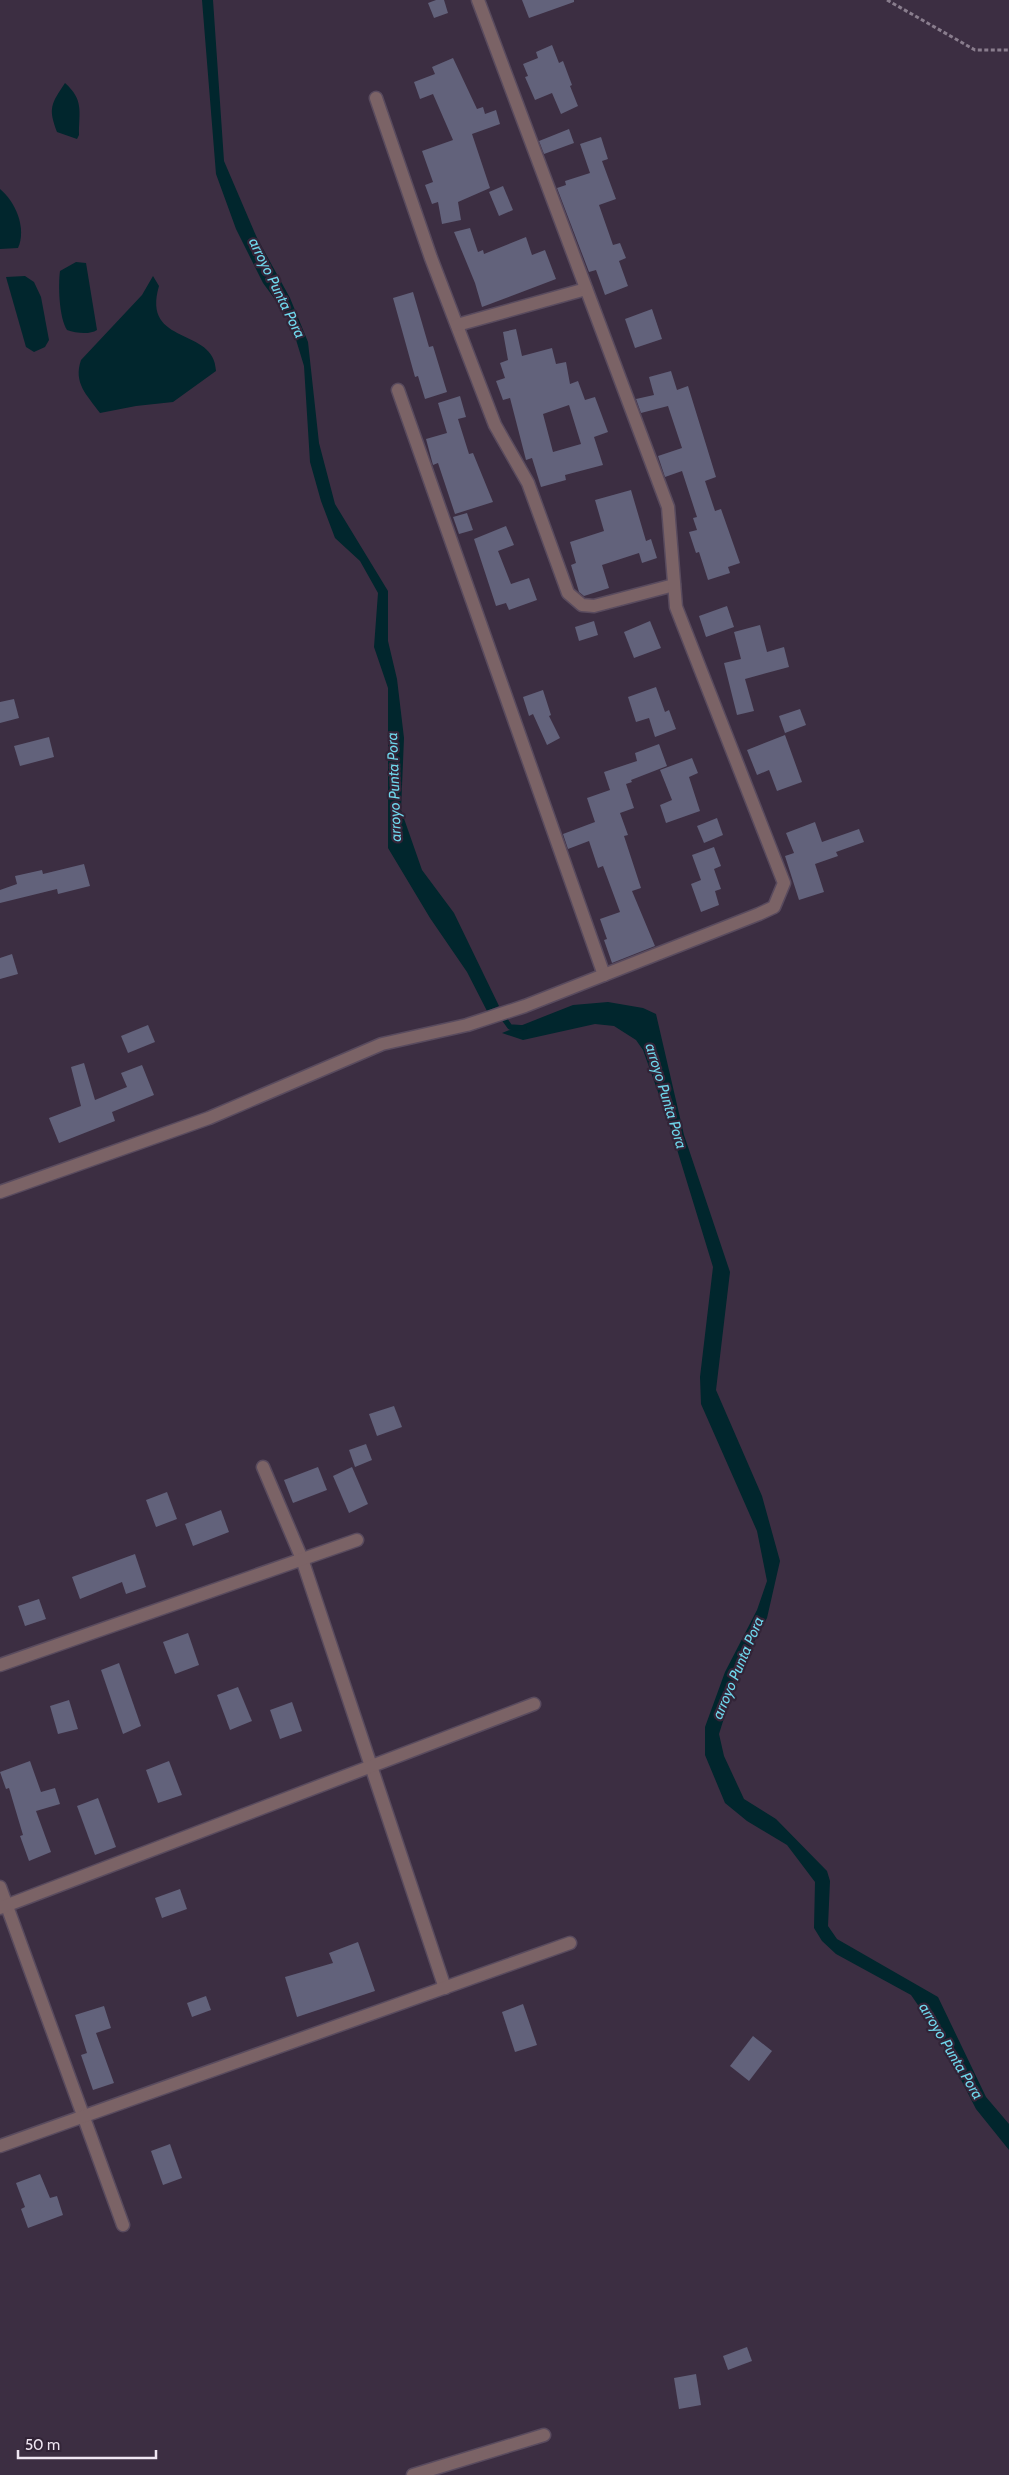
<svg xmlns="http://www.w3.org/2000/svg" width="1009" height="2475" font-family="Cabin,sans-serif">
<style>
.water{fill:#01262d}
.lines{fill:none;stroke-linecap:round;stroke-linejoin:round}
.stream{stroke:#01262d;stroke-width:5.5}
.building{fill:#62627b;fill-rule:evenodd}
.minor-casing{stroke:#594b5e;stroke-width:15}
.path{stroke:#897d8d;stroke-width:3;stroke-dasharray:4 2.5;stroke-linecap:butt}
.minor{stroke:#7b6366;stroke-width:12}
.labels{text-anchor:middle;stroke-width:4.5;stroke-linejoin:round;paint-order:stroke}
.water-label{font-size:15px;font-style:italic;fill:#6fd6eb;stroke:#322437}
</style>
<rect width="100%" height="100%" fill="#3c2e42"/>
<g class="water">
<polygon points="202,0 213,0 224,161 257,238 290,298 308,342 319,443 335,504 388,591 388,641 397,679 404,738 401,810 422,870 454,913 499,1006 487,1011 467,972 430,918 388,848 388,688 374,647 378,593 360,561 335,538 321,501 310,462 304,366 290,320 263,283 236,229 216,174"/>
<path d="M65,83C84,100 79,111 79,135L77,139L57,132C48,108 51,104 65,83Z"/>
<path d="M0,189C15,201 27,228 18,248L0,249Z"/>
<path d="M76,262L86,263L97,330C89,335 76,333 67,330C59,318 58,285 60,271Z"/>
<polygon points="25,276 34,282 41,297 49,340 45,347 34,352 26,347 6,277"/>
<path d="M153,276L159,286C141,347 215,326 216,371L173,402L136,406L100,413C87,395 73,383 81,360L142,295Z"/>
<polygon points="608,1002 643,1008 656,1014 684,1135 730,1272 716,1390 762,1496 780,1561 767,1618 740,1667 719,1734 724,1756 744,1799 776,1819 827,1871 830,1881 828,1926 837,1939 938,1997 986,2097 1009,2124 1009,2150 976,2109 936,2031 911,1995 836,1954 822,1941 814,1928 815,1882 787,1845 747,1821 725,1803 705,1755 705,1727 725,1672 757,1610 767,1581 757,1531 701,1404 700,1377 713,1267 668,1120 643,1050 636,1040 614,1026 595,1024 523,1040 502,1033 573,1005"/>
</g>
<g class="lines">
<polyline class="stream" points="500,1013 510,1027 524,1028"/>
</g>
<g class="building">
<polygon points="436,0 444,0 448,13 434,18 428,3"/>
<polygon points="522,0 574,0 574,2 529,18"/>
<polygon points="552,45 559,63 563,61 572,85 570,86 578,106 561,114 552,93 535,100 525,77 528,76 523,64 538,58 536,52"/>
<polygon points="453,58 477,109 483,107 485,114 496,110 500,124 472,134 490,188 458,202 461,220 442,224 438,202 432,204 425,185 433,182 422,151 453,140 433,94 420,99 414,82 435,74 432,67"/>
<polygon points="569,129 574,143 544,154 539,141"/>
<polygon points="601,137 608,159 602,161 616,199 599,205 613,245 620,243 626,258 619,261 628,286 605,295 596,270 589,272 557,188 566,185 565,181 590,173 580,144"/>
<polygon points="503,186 513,210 499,216 489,192"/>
<polygon points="470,228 478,252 483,250 484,254 526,237 532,255 545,250 556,279 482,307 475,283 454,232"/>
<polygon points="413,292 429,347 433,346 447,392 425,399 418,376 415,377 393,298"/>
<polygon points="652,309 662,339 635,348 625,319"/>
<path d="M516,329L522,356L552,348L556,364L566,362L570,384L578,381L585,400L595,397L608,432L594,437L603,465L565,475L566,480L541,487L532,458L526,460L510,398L503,400L496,381L505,378L500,363L508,360L503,332ZM569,405L581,444L553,452L543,414Z"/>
<polygon points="671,371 677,390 688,386 716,477 705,481 715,511 721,509 740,563 728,567 730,573 708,580 699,552 696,553 689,532 697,530 693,518 697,517 682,471 665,477 658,456 682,448 668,406 641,413 636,399 654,395 649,377"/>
<polygon points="460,396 466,417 458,419 469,454 473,453 493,502 455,514 438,463 433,465 426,439 447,433 438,403"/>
<polygon points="631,490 646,541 651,539 657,558 642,563 639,553 602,565 609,588 584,596 579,592 571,565 576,563 570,542 604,531 595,500"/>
<polygon points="467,513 473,530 459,534 453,517"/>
<polygon points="506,526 514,545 498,551 511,584 529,578 537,600 509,610 506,603 496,606 474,539"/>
<polygon points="727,606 734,627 706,637 699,616"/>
<polygon points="594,621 598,635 579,641 575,627"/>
<polygon points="650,621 661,648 634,658 624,632"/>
<polygon points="760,625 767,652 784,647 789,667 745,679 754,711 737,715 724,663 741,659 734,632"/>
<polygon points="656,687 665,712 669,710 676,729 655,737 649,718 636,722 628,697"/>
<polygon points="543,690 551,715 549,716 560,738 547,745 533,714 529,716 523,697"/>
<polygon points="14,699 19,718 0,723 0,702"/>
<polygon points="800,709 806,725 785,733 779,716"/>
<polygon points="785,735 802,782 777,791 769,770 757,775 747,750"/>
<polygon points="49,737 54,757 20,766 14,746"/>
<polygon points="659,744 667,766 631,780 632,782 626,784 634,808 620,813 628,835 624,836 641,888 632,891 655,946 612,963 604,940 607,939 600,919 620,912 603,866 598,868 589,841 568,849 563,834 595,822 587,798 610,790 604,772 637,761 635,753"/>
<polygon points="692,758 698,773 689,777 700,811 666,823 660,805 672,800 660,770"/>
<polygon points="717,818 723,835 704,843 697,826"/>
<polygon points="815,822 822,842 859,829 864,842 836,852 838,856 815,864 824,892 799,900 785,856 794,853 786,833"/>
<polygon points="714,847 721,866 714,869 721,889 715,891 719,905 701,912 691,884 701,880 692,855"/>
<polygon points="84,864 90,886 58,894 57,889 0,903 0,890 17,884 15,876 42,870 43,874"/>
<polygon points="12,954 18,974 0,979 0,958"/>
<polygon points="148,1025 155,1042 128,1053 121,1036"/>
<polygon points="84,1063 95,1100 127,1087 121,1073 142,1065 154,1095 112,1112 115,1121 59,1143 49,1118 81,1106 71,1067"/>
<polygon points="394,1406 402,1427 377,1436 369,1414"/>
<polygon points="366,1444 372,1460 355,1467 349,1450"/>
<polygon points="318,1467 327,1490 293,1503 284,1480"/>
<polygon points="352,1467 368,1504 349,1513 333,1476"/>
<polygon points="167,1492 177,1519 156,1527 146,1500"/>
<polygon points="221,1510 229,1532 193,1546 185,1524"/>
<polygon points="135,1554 146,1587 126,1594 122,1582 80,1599 72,1577"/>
<polygon points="39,1599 46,1619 25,1626 18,1606"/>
<polygon points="188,1633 199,1665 175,1674 163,1642"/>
<polygon points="119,1663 141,1726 123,1734 101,1670"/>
<polygon points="238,1687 252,1721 230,1730 217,1695"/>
<polygon points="69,1700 78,1729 58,1734 50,1706"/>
<polygon points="292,1702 302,1731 280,1739 270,1710"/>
<polygon points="30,1761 41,1792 55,1788 60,1804 36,1811 51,1852 29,1861 20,1836 23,1835 9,1788 6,1789 0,1772"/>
<polygon points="169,1761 182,1795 158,1803 146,1770"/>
<polygon points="98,1798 116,1847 95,1855 77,1806"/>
<polygon points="180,1889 187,1909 162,1918 155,1898"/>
<polygon points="358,1942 375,1991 297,2017 285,1977 333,1963 329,1953"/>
<polygon points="206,1996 211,2010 192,2017 187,2003"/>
<polygon points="523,2004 537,2045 515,2052 502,2012"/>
<polygon points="104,2006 111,2028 96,2033 114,2083 93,2090 81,2055 87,2053 75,2015"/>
<polygon points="753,2036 772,2051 749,2081 730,2066"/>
<polygon points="170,2144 182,2178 163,2185 151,2151"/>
<polygon points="40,2174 50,2198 57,2196 63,2215 28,2228 21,2209 25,2207 16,2183"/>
<polygon points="747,2347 752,2361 728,2370 723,2356"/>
<polygon points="696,2374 701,2405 679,2409 674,2378"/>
</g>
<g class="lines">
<defs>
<g id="minor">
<polyline points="376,98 431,258 495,425 528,483 568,593 582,605 594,606 674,585"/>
<polyline points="457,325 586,289"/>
<polyline points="398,390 604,975"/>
<polyline points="0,1192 209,1118 382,1044 467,1025 525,1006 759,914 774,907 784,883 676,607 668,507 478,0"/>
<polyline points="263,1467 302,1559 445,1988"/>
<polyline points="0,1665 357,1540"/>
<polyline points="0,1887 123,2225"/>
<polyline points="0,1908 534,1704"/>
<polyline points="0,2146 570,1943"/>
<polyline points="413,2475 544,2435"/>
</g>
</defs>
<use href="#minor" class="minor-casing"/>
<polyline class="path" points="887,0 975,50 1009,50"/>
<use href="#minor" class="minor"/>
</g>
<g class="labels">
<g class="water-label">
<text transform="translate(277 288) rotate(64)" y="5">arroyo Punta Pora</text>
<text transform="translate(394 787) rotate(-92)" y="5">arroyo Punta Pora</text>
<text transform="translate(666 1096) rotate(73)" y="5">arroyo Punta Pora</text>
<text transform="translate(738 1668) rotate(-67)" y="5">arroyo Punta Pora</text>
<text transform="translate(951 2051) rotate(59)" y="5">arroyo Punta Pora</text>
</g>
</g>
<path d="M18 2450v8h138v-8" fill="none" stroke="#efe6f2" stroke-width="2.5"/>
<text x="25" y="2450" font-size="15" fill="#efe6f2" stroke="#322437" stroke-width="4" paint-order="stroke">50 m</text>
</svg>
